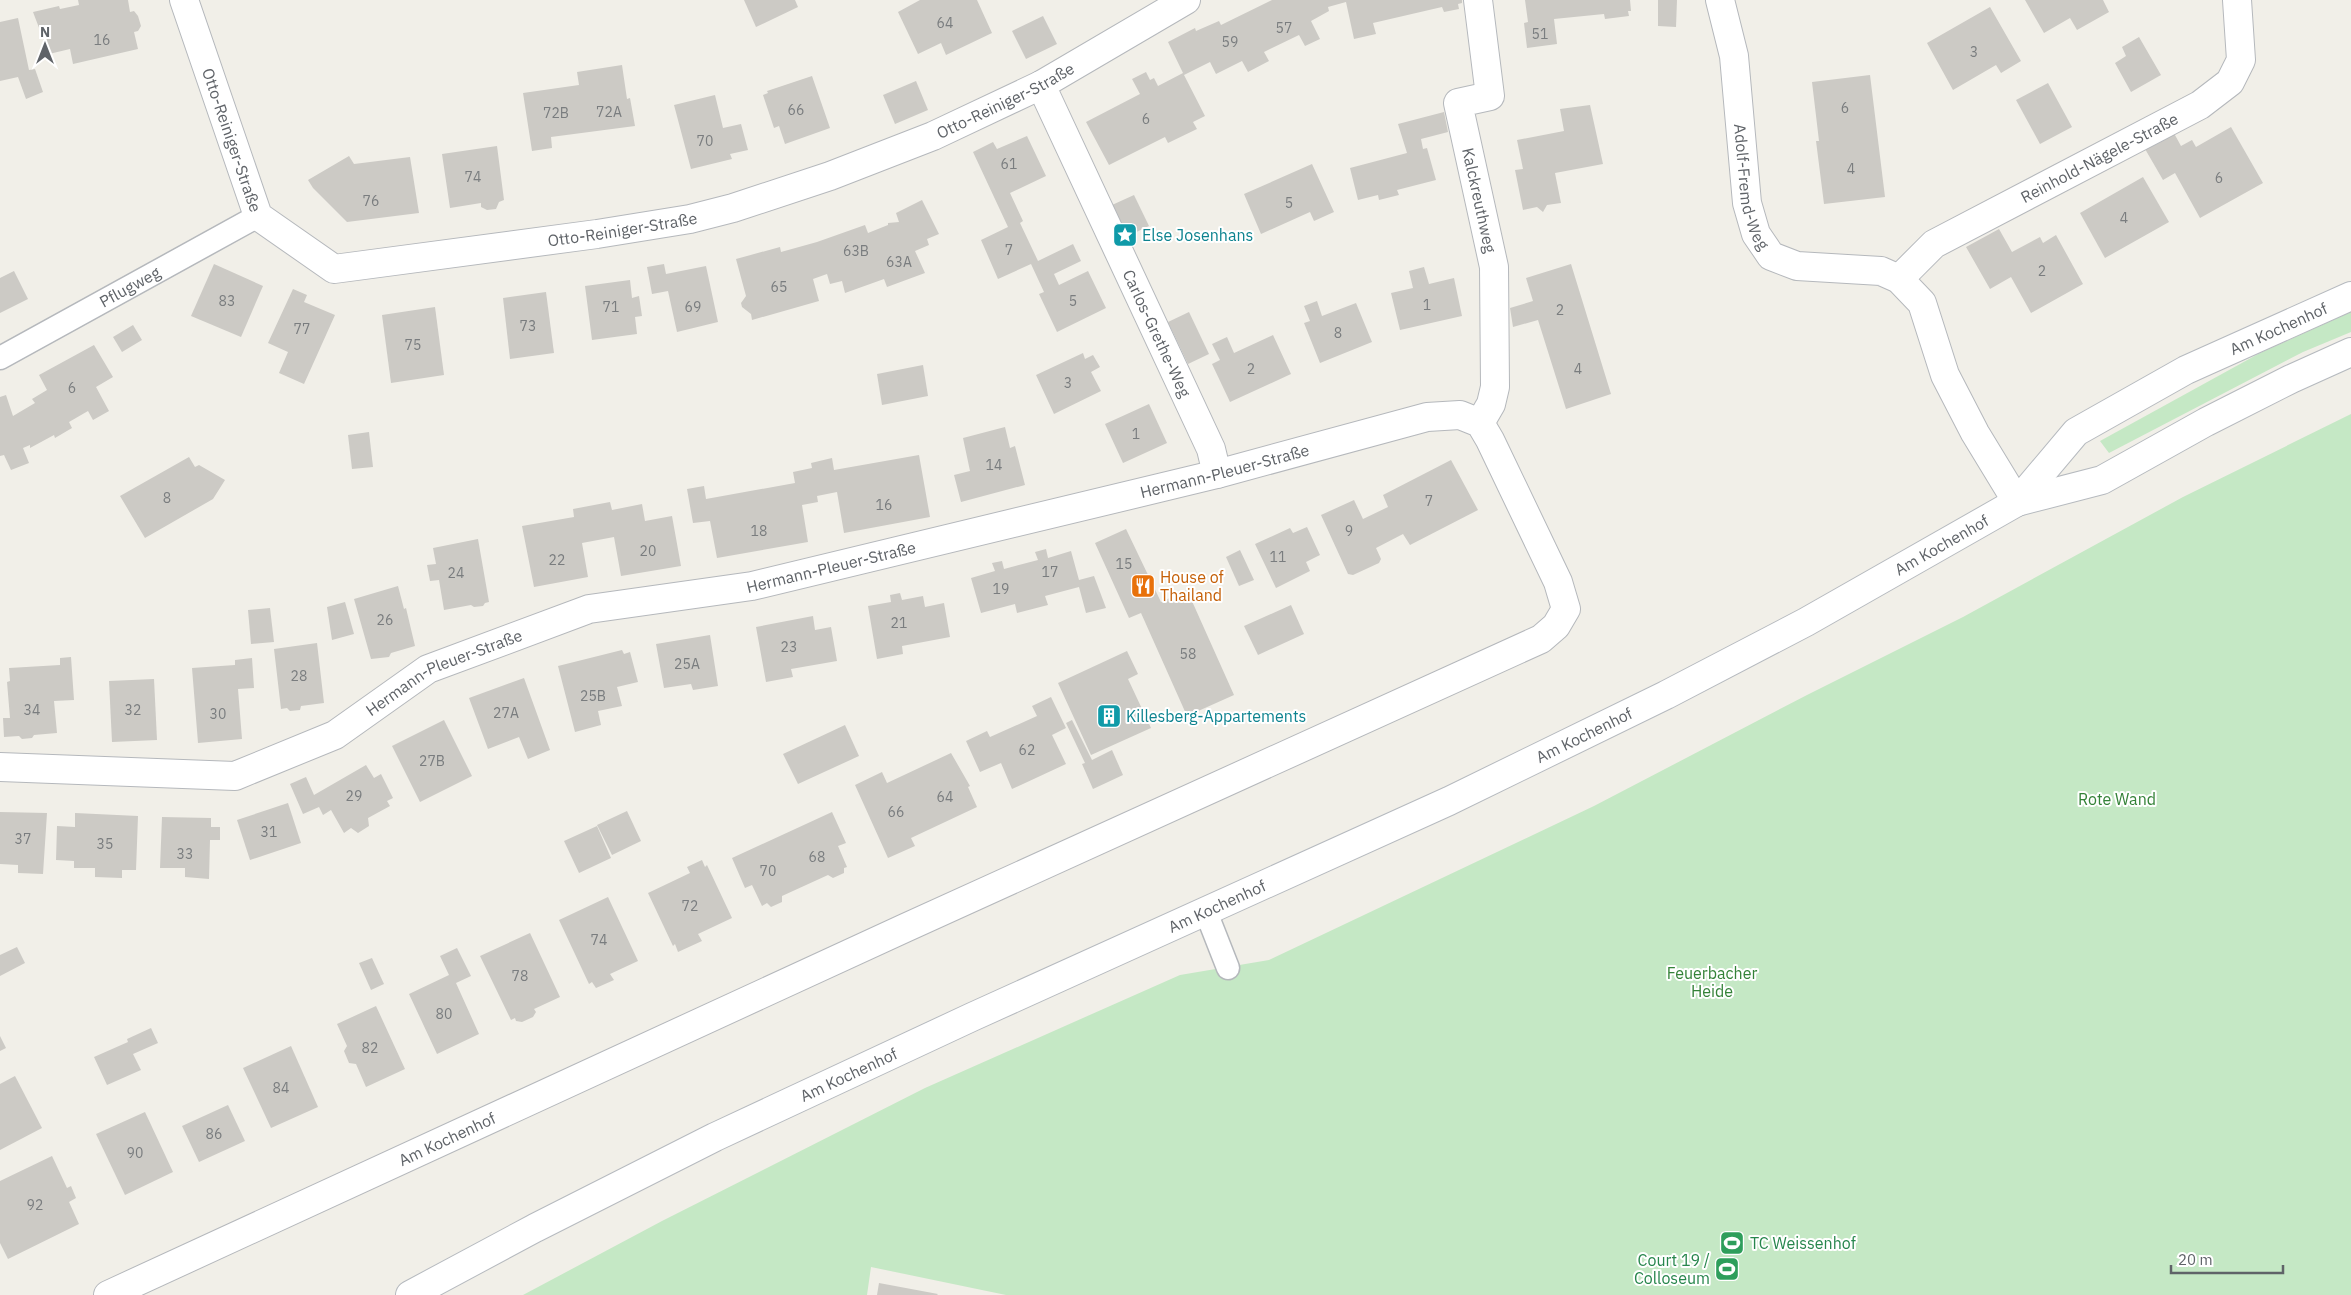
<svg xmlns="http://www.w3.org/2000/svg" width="2351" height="1295" font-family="'IBM Plex Sans',sans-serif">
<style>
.green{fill:#c5e8c5}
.building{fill:#cccac5}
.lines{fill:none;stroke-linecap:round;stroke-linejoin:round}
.lane-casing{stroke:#b5b8bc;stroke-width:25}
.street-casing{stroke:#b5b8bc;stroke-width:30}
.secondary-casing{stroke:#b6babf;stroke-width:30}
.lane{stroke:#fff;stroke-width:22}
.street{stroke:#fff;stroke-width:28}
.secondary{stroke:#fff;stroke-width:28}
.labels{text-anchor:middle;stroke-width:4;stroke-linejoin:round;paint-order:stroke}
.number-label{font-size:14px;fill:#7a7d7f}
.street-label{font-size:16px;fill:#5f6368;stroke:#fff}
.culture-label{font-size:16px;fill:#0d838f;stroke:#fff;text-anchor:start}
.food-label{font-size:16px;fill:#c56008;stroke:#fff;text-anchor:start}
.park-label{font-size:16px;fill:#348238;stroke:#fff}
.leisure-label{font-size:16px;fill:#27864d;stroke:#fff;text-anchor:start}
</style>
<rect width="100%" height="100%" fill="#f1efe8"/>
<g class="green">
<polygon points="2351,312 2351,332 2303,352 2109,453 2100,441 2260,353"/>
<polygon points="2351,414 2351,1295 1006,1295 871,1267 867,1295 523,1295 662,1221 925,1088 1180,975 1269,960 1594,806 1807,695 1963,617 2183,497"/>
</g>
<g class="building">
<polygon points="78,0 128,0 130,12 134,11 138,16 141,26 138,31 134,32 138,49 73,64 70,49 49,54 33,12 59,6 60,9 79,5"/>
<polygon points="744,0 795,0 798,7 756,27"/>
<polygon points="920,0 977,0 992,33 946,55 941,43 918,54 898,12"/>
<polygon points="1272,0 1462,0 1462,3 1458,4 1459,9 1444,12 1442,7 1373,23 1376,34 1354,39 1346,2 1328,7 1329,11 1311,21 1320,39 1305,46 1299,35 1264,52 1269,61 1248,72 1242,61 1216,74 1210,62 1184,75 1205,116 1193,122 1197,129 1168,143 1165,137 1109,165 1086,122 1140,94 1132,79 1146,72 1150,80 1154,78 1158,86 1183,73 1168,42 1195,28 1196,31 1219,21 1221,25"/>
<polygon points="1525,0 1630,0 1631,11 1628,11 1629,16 1605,19 1604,14 1554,19 1557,44 1527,48 1524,23 1528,22"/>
<polygon points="1658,0 1677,0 1676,27 1658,26"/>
<polygon points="2025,0 2103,0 2109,12 2077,30 2070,18 2044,33"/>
<polygon points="1990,7 2021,61 2001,73 1996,65 1953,90 1927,43"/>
<polygon points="1043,16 1057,44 1026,59 1012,31"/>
<polygon points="18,18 29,70 35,69 43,92 26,99 18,77 0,81 0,22"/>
<polygon points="2139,37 2161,75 2131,92 2115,63 2126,56 2122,47"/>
<polygon points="622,65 627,99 630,98 635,126 551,137 552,148 532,151 523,93 579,85 577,72"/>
<polygon points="1870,75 1885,197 1824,204 1816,141 1819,141 1812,82"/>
<polygon points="812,76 830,128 785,144 779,126 774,128 763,95 768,93 767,91"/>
<polygon points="916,81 928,110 895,124 883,95"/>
<polygon points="2048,83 2072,127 2040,144 2016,100"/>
<polygon points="715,95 723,128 741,124 748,150 730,154 732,159 691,169 674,105"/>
<polygon points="1590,105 1603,164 1555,173 1561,203 1547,205 1543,212 1537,207 1523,210 1515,170 1523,169 1517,140 1564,131 1560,109"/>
<polygon points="1444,112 1448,132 1421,139 1423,149 1427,148 1436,180 1397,190 1399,195 1379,200 1378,195 1358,200 1350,168 1407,153 1398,124"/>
<polygon points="2170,126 2181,146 2192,140 2196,147 2231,127 2263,183 2200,218 2175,173 2163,180 2141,142"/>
<polygon points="1027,136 1046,176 1010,193 1023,221 1020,223 1038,261 1073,244 1081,261 1054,274 1059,285 1088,271 1106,308 1057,332 1039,294 1044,292 1031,264 998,279 981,240 1008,227 973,152 993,142 997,149"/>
<polygon points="497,146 504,200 499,202 496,209 487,210 481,207 481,203 450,208 442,154"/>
<polygon points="349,156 354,164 410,157 419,213 347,222 313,188 308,180"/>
<polygon points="1312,164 1334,212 1314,221 1310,212 1261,234 1244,194"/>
<polygon points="2143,177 2169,222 2105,258 2080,213"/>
<polygon points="1134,195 1149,226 1128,236 1112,205"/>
<polygon points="922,200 939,234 927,239 929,245 915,251 925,273 887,287 884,279 845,293 842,281 830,284 827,274 813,279 819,301 752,320 751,314 742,307 741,303 746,296 736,259 780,247 781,252 817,242 865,225 868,233 888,225 888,223 899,222 896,213"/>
<polygon points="1999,229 2012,252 2040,237 2043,243 2056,235 2083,284 2031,313 2011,277 1990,289 1966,247"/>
<polygon points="214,264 263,286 241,337 191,316"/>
<polygon points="664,264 666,274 706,266 718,322 677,332 668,291 652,294 647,267"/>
<polygon points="1571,264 1611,394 1566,409 1538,320 1513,327 1510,308 1533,301 1526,278"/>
<polygon points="1424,267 1429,284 1454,278 1462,316 1400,330 1391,293 1413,288 1409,271"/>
<polygon points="14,271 28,299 0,313 0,278"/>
<polygon points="630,280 632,298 639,296 642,316 635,317 637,334 592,340 585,286"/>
<polygon points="293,289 307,295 304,302 335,315 304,384 279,373 288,352 268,343"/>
<polygon points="546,292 554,353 510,359 503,298"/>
<polygon points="1317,301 1322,316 1356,303 1372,342 1320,363 1304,323 1310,321 1304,306"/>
<polygon points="435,307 444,375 391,383 382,315"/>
<polygon points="1189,312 1209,354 1188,364 1168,322"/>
<polygon points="133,325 142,340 122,352 113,337"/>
<polygon points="1273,335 1291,374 1230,402 1212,364 1220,360 1212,344 1227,337 1234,353"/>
<polygon points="94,345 113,377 96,387 109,411 93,420 88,411 69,422 72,428 55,438 54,435 30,448 30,445 23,448 29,463 11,470 4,455 0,456 0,397 6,395 13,416 35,403 32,399 47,390 39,375"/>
<polygon points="1083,353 1085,359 1093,355 1100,367 1091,372 1101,391 1054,414 1036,375"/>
<polygon points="923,365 928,396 882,405 877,374"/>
<polygon points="1149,404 1167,443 1123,463 1105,424"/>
<polygon points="1005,427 1010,448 1015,446 1025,485 961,502 954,475 970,471 963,438"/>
<polygon points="369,432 373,467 352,469 348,435"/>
<polygon points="919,455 930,517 844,533 837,492 817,496 818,502 802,505 808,542 717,558 710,521 693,523 687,489 704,486 706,499 795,483 793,472 812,468 811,463 832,458 834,470"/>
<polygon points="189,457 195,467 199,465 225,480 213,499 145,538 120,496"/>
<polygon points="1451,460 1478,510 1410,545 1403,534 1376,548 1381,559 1379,563 1353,575 1348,574 1321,515 1354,500 1363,519 1388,507 1383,495"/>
<polygon points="610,502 612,510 642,504 645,521 672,516 681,566 621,576 614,537 582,543 588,577 534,587 522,526 574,517 573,509"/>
<polygon points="1307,527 1320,555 1306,562 1310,571 1276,588 1255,544 1290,528 1293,533"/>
<polygon points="1126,529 1161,602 1187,590 1234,695 1187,716 1141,613 1129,618 1095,543"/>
<polygon points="478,539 489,602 485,603 483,606 474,607 471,605 444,610 439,580 430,581 427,565 436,564 433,548"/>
<polygon points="1046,549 1048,558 1071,551 1079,580 1094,576 1106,608 1086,613 1079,587 1045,596 1048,605 1017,613 1015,604 981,613 971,578 995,571 992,563 1002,561 1004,569 1038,560 1035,552"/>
<polygon points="1240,550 1254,580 1239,586 1226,557"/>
<polygon points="398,586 404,609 406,608 415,646 391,653 389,657 371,659 354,599"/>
<polygon points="900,593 902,600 923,596 925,607 944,603 950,637 902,646 903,654 877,659 868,606 891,602 890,595"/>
<polygon points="345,602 354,634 332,640 327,607"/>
<polygon points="1291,605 1304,634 1258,655 1244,626"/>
<polygon points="270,608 274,642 251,644 248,610"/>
<polygon points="813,616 815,630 831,627 837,661 791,669 793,677 766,682 756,627"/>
<polygon points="710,635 718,686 693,690 691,684 664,688 656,644"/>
<polygon points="317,643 324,703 301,706 300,710 290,711 287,708 281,709 274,649"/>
<polygon points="622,650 624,654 630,652 638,682 617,687 622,706 598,711 601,725 575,732 558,666"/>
<polygon points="1127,651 1138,674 1128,679 1151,728 1091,755 1058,683"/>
<polygon points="71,657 74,700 54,701 57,733 34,735 32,738 22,739 19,736 4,737 3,718 10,718 7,682 10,681 9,668 60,665 60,658"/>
<polygon points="252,658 254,688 238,689 242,739 198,743 192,668 235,665 235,660"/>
<polygon points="524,678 550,750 528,759 519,737 488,749 469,698"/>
<polygon points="154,679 157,740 112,742 109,681"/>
<polygon points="1051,697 1066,728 1052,735 1066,764 1012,789 1001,763 980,772 966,741 987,731 990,737 1037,716 1032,706"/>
<polygon points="444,720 472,776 420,802 392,746"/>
<polygon points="1072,720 1092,760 1112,750 1123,775 1093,789 1082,764 1085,763 1066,723"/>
<polygon points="845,725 859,756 798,784 783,754"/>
<polygon points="951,753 970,786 968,787 977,807 911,838 915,846 888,858 855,785 882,772 887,783"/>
<polygon points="366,765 374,778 381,774 393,798 387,801 390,806 368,818 369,826 358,833 351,828 344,833 331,810 323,815 319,807 303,814 290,784 306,777 314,795"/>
<polygon points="288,803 301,843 250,860 237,820"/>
<polygon points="627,811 641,841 612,855 597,825"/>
<polygon points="0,812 47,813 43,874 18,873 18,865 0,864"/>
<polygon points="832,812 846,843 838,846 847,867 844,868 844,873 833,878 828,875 782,896 782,902 771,907 767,903 762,906 752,885 745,888 732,858"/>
<polygon points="75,813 138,816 136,870 122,870 122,878 95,877 95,868 74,868 74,861 56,860 57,826 75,827"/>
<polygon points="162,817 211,818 211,827 220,827 220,840 210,840 209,879 185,877 185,868 160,868"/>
<polygon points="597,826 611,858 579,873 564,841"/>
<polygon points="702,860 705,867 707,865 732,918 698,934 702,941 678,952 675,944 673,946 648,893 690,873 687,867"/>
<polygon points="608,897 638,961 610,974 614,980 596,988 592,982 589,984 559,920"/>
<polygon points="530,933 560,997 534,1009 536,1012 533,1017 522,1022 516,1021 515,1018 511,1020 480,956"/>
<polygon points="17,947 25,963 0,976 0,955"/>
<polygon points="457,948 471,976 456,983 479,1034 437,1054 409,994 449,975 440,956"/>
<polygon points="372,958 384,984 371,990 359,963"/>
<polygon points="376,1006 405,1069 366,1087 356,1064 349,1063 344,1051 347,1046 337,1024"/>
<polygon points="151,1028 158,1043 133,1054 141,1070 107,1085 94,1057 128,1042 127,1039"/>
<polygon points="0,1036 6,1048 0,1051"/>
<polygon points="291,1046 318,1107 271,1128 243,1068"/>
<polygon points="15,1076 42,1128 0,1150 0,1084"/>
<polygon points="228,1105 245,1141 199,1162 182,1126"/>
<polygon points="145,1112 173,1172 125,1195 96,1134"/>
<polygon points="52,1156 67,1188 71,1186 76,1198 69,1202 79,1224 8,1259 0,1243 0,1181"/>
<polygon points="879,1283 938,1294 937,1295 877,1295"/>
</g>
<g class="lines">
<defs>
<g id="lane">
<path id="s1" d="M0,358L258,216"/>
<polyline points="1206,912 1228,968"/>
</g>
<g id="street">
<path id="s2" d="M184,0L258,216L334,269L597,234L690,219L733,208L830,176L933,136L1041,85L1186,0"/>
<path id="s3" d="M1478,0L1490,96L1458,103L1494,267L1495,387L1491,404L1480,423"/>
<path id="s4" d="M1720,0L1734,56L1747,203L1756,234L1771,256L1797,266L1881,271L1899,279L1922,303L1945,375L1975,433L2017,502"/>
<path id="s5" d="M1041,85L1211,449L1217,474"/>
<path id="s6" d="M1899,279L1934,244L2200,105L2230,82L2241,60L2237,0"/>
<path id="s7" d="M0,767L235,776L335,735L428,669L589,609L752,586L1217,474L1427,417L1460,415L1480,423L1490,440L1558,582L1566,609L1556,626L1541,639L905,928L108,1295"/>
</g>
<g id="secondary">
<path id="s8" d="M2017,502L2076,432L2186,370L2351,296"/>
<path id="s9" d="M410,1295L535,1228L715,1137L972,1017L1449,801L1666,695L1806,622L2017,502L2102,480L2206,422L2291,379L2351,352"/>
</g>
</defs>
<use href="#lane" class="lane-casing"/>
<use href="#street" class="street-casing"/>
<use href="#secondary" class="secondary-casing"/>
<use href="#lane" class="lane"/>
<use href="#street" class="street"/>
<use href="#secondary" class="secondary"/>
</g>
<defs>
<symbol id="sight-square" viewBox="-11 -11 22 22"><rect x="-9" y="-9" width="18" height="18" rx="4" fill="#0f9aa8" stroke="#fff"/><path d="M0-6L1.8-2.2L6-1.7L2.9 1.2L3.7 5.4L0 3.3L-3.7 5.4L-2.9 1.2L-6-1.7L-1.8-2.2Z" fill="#fff"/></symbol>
<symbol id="restaurant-square" viewBox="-11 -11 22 22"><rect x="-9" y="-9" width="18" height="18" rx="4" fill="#e8710a" stroke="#fff"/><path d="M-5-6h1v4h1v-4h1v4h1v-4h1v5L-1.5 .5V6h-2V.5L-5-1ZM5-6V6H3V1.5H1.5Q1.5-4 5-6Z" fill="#fff"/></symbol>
<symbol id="building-square" viewBox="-11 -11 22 22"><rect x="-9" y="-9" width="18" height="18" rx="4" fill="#0f9aa8" stroke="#fff"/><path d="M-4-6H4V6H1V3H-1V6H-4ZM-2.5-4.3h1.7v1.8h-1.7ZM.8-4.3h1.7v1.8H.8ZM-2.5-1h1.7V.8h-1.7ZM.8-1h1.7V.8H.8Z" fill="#fff"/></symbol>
<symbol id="stadium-square" viewBox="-11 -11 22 22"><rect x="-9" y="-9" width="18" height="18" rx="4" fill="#2e9e5b" stroke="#fff"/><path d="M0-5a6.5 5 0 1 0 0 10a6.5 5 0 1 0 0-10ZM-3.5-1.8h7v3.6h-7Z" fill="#fff"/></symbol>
</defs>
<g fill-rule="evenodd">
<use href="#sight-square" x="1111" y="221" width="28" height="28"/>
<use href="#restaurant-square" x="1129" y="572" width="28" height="28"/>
<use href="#building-square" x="1095" y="702" width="28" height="28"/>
<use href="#stadium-square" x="1718" y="1229" width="28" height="28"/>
<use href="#stadium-square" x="1713" y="1255" width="28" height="28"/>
</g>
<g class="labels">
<g class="number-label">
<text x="945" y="28">64</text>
<text x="1284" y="33">57</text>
<text x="1540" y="39">51</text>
<text x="102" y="45">16</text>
<text x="1230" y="47">59</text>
<text x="1974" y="57">3</text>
<text x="1845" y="113">6</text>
<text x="796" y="115">66</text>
<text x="609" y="117">72A</text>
<text x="556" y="118">72B</text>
<text x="1146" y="124">6</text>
<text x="705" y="146">70</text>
<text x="1009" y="169">61</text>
<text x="1851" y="174">4</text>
<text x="473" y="182">74</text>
<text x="2219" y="183">6</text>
<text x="371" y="206">76</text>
<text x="1289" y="208">5</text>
<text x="2124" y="223">4</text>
<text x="1009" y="255">7</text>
<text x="856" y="256">63B</text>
<text x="899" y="267">63A</text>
<text x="2042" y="276">2</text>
<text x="779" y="292">65</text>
<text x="227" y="306">83</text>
<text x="1073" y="306">5</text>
<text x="1427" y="310">1</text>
<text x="611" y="312">71</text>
<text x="693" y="312">69</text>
<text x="1560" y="315">2</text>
<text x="528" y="331">73</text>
<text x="302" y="334">77</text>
<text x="1338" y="338">8</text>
<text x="413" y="350">75</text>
<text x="1251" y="374">2</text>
<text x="1578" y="374">4</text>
<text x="1068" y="388">3</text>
<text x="72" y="393">6</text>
<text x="1136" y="439">1</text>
<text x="994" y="470">14</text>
<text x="167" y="503">8</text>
<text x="1429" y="506">7</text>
<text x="884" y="510">16</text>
<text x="759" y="536">18</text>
<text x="1349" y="536">9</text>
<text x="648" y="556">20</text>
<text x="1278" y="562">11</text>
<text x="557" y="565">22</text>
<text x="1124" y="569">15</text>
<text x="1050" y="577">17</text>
<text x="456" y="578">24</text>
<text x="1001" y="594">19</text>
<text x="385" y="625">26</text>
<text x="899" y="628">21</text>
<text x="789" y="652">23</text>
<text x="1188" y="659">58</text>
<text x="687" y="669">25A</text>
<text x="299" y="681">28</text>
<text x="593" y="701">25B</text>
<text x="32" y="715">34</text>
<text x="133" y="715">32</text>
<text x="506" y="718">27A</text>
<text x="218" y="719">30</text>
<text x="1027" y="755">62</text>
<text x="432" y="766">27B</text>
<text x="354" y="801">29</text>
<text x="945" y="802">64</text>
<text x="896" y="817">66</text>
<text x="269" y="837">31</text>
<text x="23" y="844">37</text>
<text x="105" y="849">35</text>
<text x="185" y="859">33</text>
<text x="817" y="862">68</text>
<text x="768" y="876">70</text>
<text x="690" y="911">72</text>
<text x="599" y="945">74</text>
<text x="520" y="981">78</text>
<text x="444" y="1019">80</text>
<text x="370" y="1053">82</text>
<text x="281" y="1093">84</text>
<text x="214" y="1139">86</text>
<text x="135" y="1158">90</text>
<text x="35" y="1210">92</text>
</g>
<g class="street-label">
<text dy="6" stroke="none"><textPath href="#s2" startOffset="1018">Otto-Reiniger-Straße</textPath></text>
<text dy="6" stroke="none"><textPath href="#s2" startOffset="148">Otto-Reiniger-Straße</textPath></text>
<text dy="6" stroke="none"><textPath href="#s6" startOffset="236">Reinhold-Nägele-Straße</textPath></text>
<text dy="6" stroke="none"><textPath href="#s4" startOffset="190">Adolf-Fremd-Weg</textPath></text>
<text dy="6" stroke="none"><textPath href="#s3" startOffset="229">Kalckreuthweg</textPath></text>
<text dy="6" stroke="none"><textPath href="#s2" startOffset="612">Otto-Reiniger-Straße</textPath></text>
<text dy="6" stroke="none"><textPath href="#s1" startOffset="148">Pflugweg</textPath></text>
<text dy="6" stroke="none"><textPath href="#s8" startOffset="319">Am Kochenhof</textPath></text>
<text dy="6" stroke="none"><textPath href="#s5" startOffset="274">Carlos-Grethe-Weg</textPath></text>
<text dy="6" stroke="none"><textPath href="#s7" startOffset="1280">Hermann-Pleuer-Straße</textPath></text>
<text dy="6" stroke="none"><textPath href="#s9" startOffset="1706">Am Kochenhof</textPath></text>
<text dy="6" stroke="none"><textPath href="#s7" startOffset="875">Hermann-Pleuer-Straße</textPath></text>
<text dy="6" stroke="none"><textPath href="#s7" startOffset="470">Hermann-Pleuer-Straße</textPath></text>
<text dy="6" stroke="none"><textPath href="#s9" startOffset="1301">Am Kochenhof</textPath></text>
<text dy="6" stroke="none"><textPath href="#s9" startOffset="896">Am Kochenhof</textPath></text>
<text dy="6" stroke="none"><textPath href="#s9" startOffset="491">Am Kochenhof</textPath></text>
<text transform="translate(447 1139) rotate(-25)" y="6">Am Kochenhof</text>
</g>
<g class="culture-label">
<text x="1142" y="241">Else Josenhans</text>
<text x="1126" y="722">Killesberg-Appartements</text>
</g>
<g class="food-label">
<text x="1160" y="583">House of<tspan x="1160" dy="18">Thailand</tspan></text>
</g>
<g class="park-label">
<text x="2117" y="805">Rote Wand</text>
<text x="1712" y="979">Feuerbacher<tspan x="1712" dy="18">Heide</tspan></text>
</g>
<g class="leisure-label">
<text x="1750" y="1249">TC Weissenhof</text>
<text x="1710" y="1266" text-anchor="end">Court 19 /<tspan x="1710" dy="18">Colloseum</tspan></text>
</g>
</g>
<g transform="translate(45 45)" stroke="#ffffff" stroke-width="4" paint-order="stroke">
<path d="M0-4L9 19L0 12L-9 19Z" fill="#5f6368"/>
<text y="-8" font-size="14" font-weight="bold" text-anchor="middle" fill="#5f6368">N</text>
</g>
<path d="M2171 1265v8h112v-8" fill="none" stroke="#5f6368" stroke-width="2.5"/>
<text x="2178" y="1265" font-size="15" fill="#5f6368" stroke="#ffffff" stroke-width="4" paint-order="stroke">20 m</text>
</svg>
